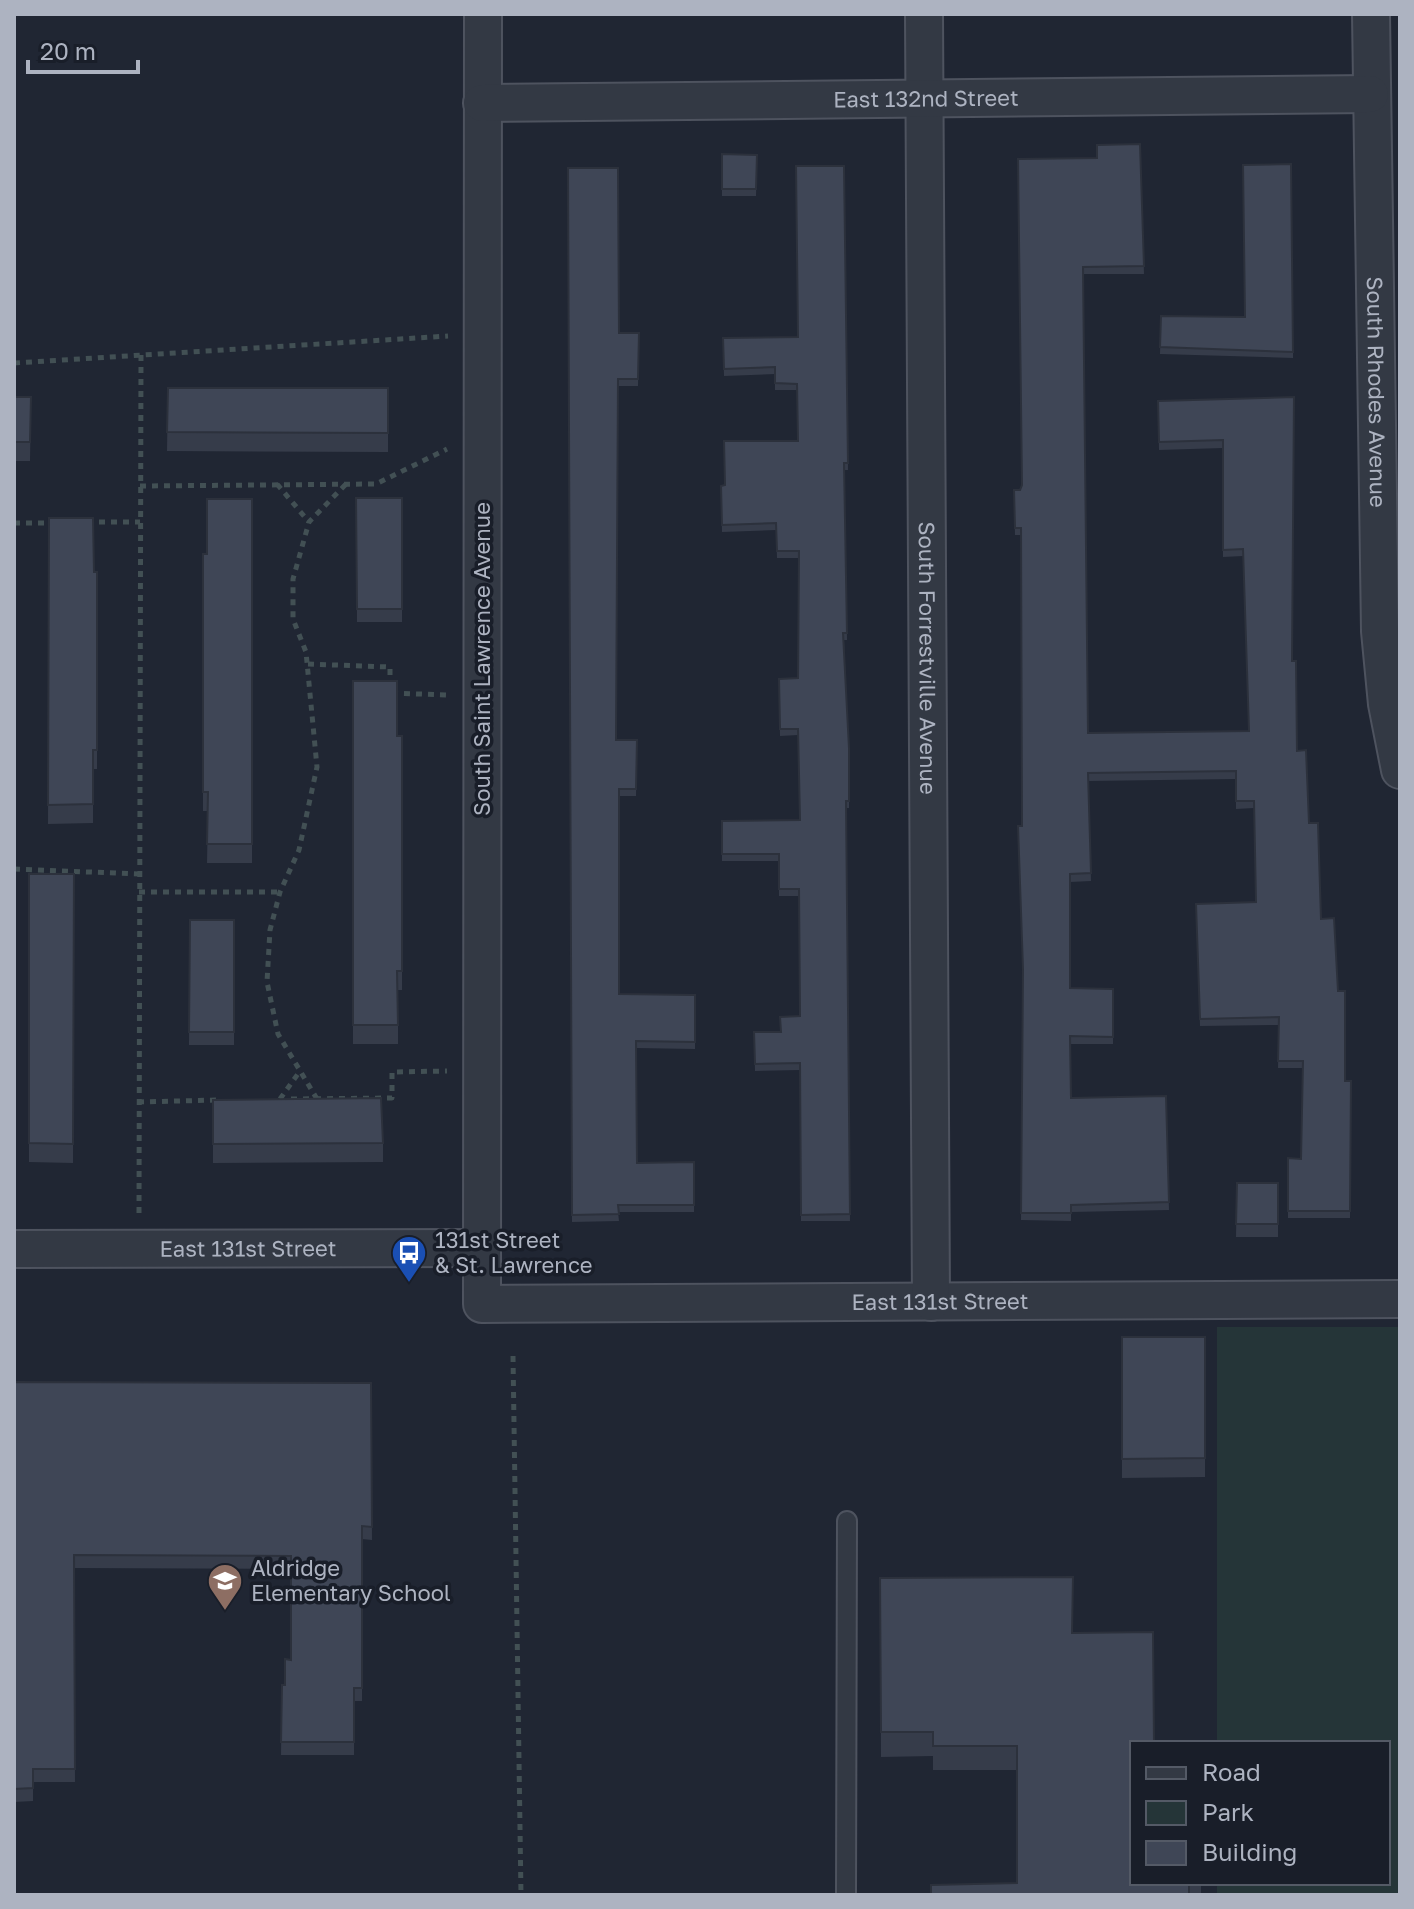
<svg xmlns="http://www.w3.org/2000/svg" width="1414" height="1909" font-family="'Golos Text',sans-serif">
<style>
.green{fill:#253538}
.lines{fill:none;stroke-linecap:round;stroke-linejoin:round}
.service-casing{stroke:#4e535f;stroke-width:22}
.minor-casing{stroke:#4e535f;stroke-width:40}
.path{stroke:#425054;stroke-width:5;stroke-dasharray:6 6;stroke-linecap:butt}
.service{stroke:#333944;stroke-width:18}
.minor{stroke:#333944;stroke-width:36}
.wall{fill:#363c4a}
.building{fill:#3f4656;stroke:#2c313c;stroke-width:2}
.labels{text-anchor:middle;stroke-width:7;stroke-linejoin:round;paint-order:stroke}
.street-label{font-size:22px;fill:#adb3c1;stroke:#191e29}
.poi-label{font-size:22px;fill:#adb3c1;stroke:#191e29;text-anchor:start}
</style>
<rect width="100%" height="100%" fill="#202633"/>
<polygon class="green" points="1217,1327 1400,1327 1400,1895 1217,1895 1217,1883 1388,1883 1388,1743 1217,1743"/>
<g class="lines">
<defs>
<polyline id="service" points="846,1895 847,1521"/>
<g id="minor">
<path id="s1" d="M483,14L482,1304L1400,1299"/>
<path id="s2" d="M924,14L931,1302"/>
<path id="s3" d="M1371,14L1380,631L1387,704L1400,770"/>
<path id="s4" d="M482,103L1370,94"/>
<path id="s5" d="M14,1249L482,1248"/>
</g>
</defs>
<use href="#service" class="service-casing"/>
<use href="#minor" class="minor-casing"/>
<g class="path">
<polyline points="14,363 448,336"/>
<polyline points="277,484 309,522"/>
<polyline points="140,486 376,484 447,449"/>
<polyline points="87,522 140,522"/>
<polyline points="14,523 53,523"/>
<polyline points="308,664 390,667 390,685"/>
<polyline points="392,693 446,695"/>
<polyline points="14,869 139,874"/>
<polyline points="139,892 280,892"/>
<polyline points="280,1099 300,1071"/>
<polyline points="291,1099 392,1098 392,1072 447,1071"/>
<polyline points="317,1099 278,1034 267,982 270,930 280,892 299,850 317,767 306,652 293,619 293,579 309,522 346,484"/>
<polyline points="138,1102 217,1100"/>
<polyline points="139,1213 141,354"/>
<polyline points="513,1356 521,1895"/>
</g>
<use href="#service" class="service"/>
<use href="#minor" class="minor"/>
</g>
<g class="wall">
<polygon points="1017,14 1065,14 1065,15 1017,16"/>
<rect x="1243" y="14" width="47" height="1"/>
<polygon points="1140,144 1144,274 1083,274 1088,733 1249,731 1243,556 1223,557 1223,448 1159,450 1158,401 1294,397 1292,661 1297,751 1309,823 1321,919 1338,991 1345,1081 1351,1081 1350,1218 1288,1218 1288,1158 1301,1159 1303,1068 1278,1068 1279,1025 1200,1026 1196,904 1256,902 1254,808 1236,809 1236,779 1088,781 1091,881 1070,882 1070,988 1113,989 1113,1044 1070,1044 1071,1098 1166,1096 1169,1210 1071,1212 1071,1221 1021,1220 1023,975 1022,826 1021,535 1015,535 1014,498 1020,490 1022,485 1097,158"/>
<polygon points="722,154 757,155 756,196 722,196"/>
<polygon points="844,166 848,470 844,470 847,640 844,640 849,748 849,808 846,808 850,1221 801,1221 800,1070 755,1071 754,1032 780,1032 800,1016 799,896 779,896 779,861 722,861 722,821 800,820 798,735 780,736 779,686 798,678 799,558 777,558 776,530 722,532 721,486 725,485 798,441 797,390 775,390 775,374 724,376 723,338 798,337"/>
<polygon points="568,168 619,333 639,333 638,386 618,386 616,740 637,740 636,796 619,796 619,994 695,995 695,1049 636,1048 637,1163 694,1162 694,1212 618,1212 619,1221 572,1222"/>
<polygon points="1161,316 1293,352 1293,358 1160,354"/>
<polygon points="168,388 388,388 388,452 167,451"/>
<polygon points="14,397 31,397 30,461 14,461"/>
<polygon points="356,498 402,498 402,622 357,622"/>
<polygon points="252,499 252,863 207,863 208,811 203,811 203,554 207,554"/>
<polygon points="49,518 94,572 97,591 97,769 93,769 93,823 48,824"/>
<polygon points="353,681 397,736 402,736 402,990 398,990 398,1044 353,1044"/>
<polygon points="29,874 74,874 73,1163 29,1162"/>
<polygon points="190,920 234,920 234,1045 189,1045"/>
<polygon points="213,1100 383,1143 383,1162 213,1163"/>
<polygon points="1237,1183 1278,1183 1278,1237 1236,1237"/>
<polygon points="1122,1337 1205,1337 1205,1477 1122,1478"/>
<polygon points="14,1382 371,1383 372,1540 362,1539 362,1701 354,1701 354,1755 281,1755 282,1685 285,1685 291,1660 291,1569 74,1568 75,1782 33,1782 33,1801 14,1802"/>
<polygon points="880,1578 1073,1633 1132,1883 1201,1883 1201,1895 931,1895 1017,1883 1017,1770 933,1770 933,1756 881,1757"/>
</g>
<g class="building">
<polygon points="1140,144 1144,266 1083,267 1088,733 1249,731 1243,549 1223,550 1223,440 1159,442 1158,401 1294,397 1292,661 1296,661 1297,751 1306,750 1309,823 1318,823 1321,919 1334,918 1338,991 1345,991 1345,1081 1351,1081 1350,1211 1288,1211 1288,1158 1301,1159 1303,1061 1278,1061 1279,1017 1200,1019 1196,904 1256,902 1254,801 1236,801 1236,771 1088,773 1091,873 1070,874 1070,988 1113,989 1113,1037 1070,1036 1071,1098 1166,1096 1169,1202 1071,1205 1071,1213 1021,1213 1023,969 1018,826 1022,826 1021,528 1015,528 1014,490 1020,490 1022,485 1018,159 1097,158 1097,145"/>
<polygon points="722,154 757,155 756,189 722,189"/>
<polygon points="1291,164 1293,352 1160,347 1161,316 1245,317 1243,165"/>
<polygon points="796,166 844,166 848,463 844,463 847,633 843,633 849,748 849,801 846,801 850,1214 801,1215 800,1063 755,1064 754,1032 781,1032 780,1017 800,1016 799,889 779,889 779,854 722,854 722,821 800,820 798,729 780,729 779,679 798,678 799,551 777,551 776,523 722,525 721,486 725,485 724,441 798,441 797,384 775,383 775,367 724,369 723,338 798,337"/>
<polygon points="568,168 618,168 619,333 639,333 638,379 618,379 616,740 637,740 636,789 619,789 619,994 695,995 695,1042 636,1041 637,1163 694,1162 694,1205 618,1205 619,1214 572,1215"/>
<polygon points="168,388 388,388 388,433 167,432"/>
<polygon points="14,397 31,397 30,442 14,442"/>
<polygon points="356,498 402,498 402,609 357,609"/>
<polygon points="207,499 252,499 252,844 207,844 208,792 203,792 203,554 207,554"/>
<polygon points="49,518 93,518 94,572 97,572 97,750 93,750 93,804 48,805"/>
<polygon points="353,681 397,681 397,736 402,736 402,971 397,971 398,1025 353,1025"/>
<polygon points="29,874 74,874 73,1144 29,1143"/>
<polygon points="190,920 234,920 234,1032 189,1032"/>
<polygon points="381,1098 383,1143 213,1144 213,1100"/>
<polygon points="1237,1183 1278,1183 1278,1224 1236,1224"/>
<polygon points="1122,1337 1205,1337 1205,1458 1122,1459"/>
<polygon points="14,1382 371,1383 372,1527 362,1526 362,1688 354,1688 354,1742 281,1742 282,1685 285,1685 285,1659 291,1660 291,1556 74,1555 75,1769 33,1769 33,1788 14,1789"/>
<polygon points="1073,1577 1072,1633 1153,1632 1154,1743 1132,1743 1132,1883 1189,1883 1189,1895 931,1895 931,1885 1017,1883 1017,1746 933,1746 933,1732 881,1732 880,1578"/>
</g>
<defs>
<symbol id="bus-pin" viewBox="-11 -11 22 30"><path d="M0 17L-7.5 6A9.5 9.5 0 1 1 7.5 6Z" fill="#1a4fb4" stroke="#191e29"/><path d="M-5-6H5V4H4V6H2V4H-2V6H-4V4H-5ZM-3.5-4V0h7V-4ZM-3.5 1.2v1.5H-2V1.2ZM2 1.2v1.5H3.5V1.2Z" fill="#fff"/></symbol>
<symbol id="school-pin" viewBox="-11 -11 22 30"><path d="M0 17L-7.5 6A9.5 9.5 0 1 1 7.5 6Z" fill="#8d6e63" stroke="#191e29"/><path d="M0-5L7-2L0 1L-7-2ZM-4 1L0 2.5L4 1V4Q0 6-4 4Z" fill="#fff"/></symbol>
</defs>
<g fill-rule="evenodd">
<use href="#bus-pin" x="389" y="1233" width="40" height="54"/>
<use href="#school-pin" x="205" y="1561" width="40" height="54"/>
</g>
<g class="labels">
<g class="street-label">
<text dy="8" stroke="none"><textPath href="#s4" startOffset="444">East 132nd Street</textPath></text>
<text dy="8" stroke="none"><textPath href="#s3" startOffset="378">South Rhodes Avenue</textPath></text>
<text dy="8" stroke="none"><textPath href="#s2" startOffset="644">South Forrestville Avenue</textPath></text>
<text transform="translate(482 659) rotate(-90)" y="8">South Saint Lawrence Avenue</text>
<text dy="8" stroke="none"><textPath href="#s5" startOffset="234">East 131st Street</textPath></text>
<text dy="8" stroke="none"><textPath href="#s1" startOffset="1748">East 131st Street</textPath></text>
</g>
<g class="poi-label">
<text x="435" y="1248">131st Street<tspan x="435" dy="25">&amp; St. Lawrence</tspan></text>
<text x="251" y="1576">Aldridge<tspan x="251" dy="25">Elementary School</tspan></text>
</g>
</g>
<rect width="1414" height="1909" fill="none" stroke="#adb3c1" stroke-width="32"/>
<rect x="1130" y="1741" width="260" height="144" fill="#191e29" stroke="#545a66" stroke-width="2"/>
<rect x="1146" y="1767" width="40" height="12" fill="#333944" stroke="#545a66" stroke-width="2"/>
<text x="1202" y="1781" font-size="24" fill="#adb3c1">Road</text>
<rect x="1146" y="1801" width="40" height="24" fill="#253538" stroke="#545a66" stroke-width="2"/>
<text x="1202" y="1821" font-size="24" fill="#adb3c1">Park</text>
<rect x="1146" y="1841" width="40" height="24" fill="#3f4656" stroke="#545a66" stroke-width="2"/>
<text x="1202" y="1861" font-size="24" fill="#adb3c1">Building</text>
<path d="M28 60v12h110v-12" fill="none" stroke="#adb3c1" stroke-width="4"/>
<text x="40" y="60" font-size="24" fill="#adb3c1" stroke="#191e29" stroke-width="6" paint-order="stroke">20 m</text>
</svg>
